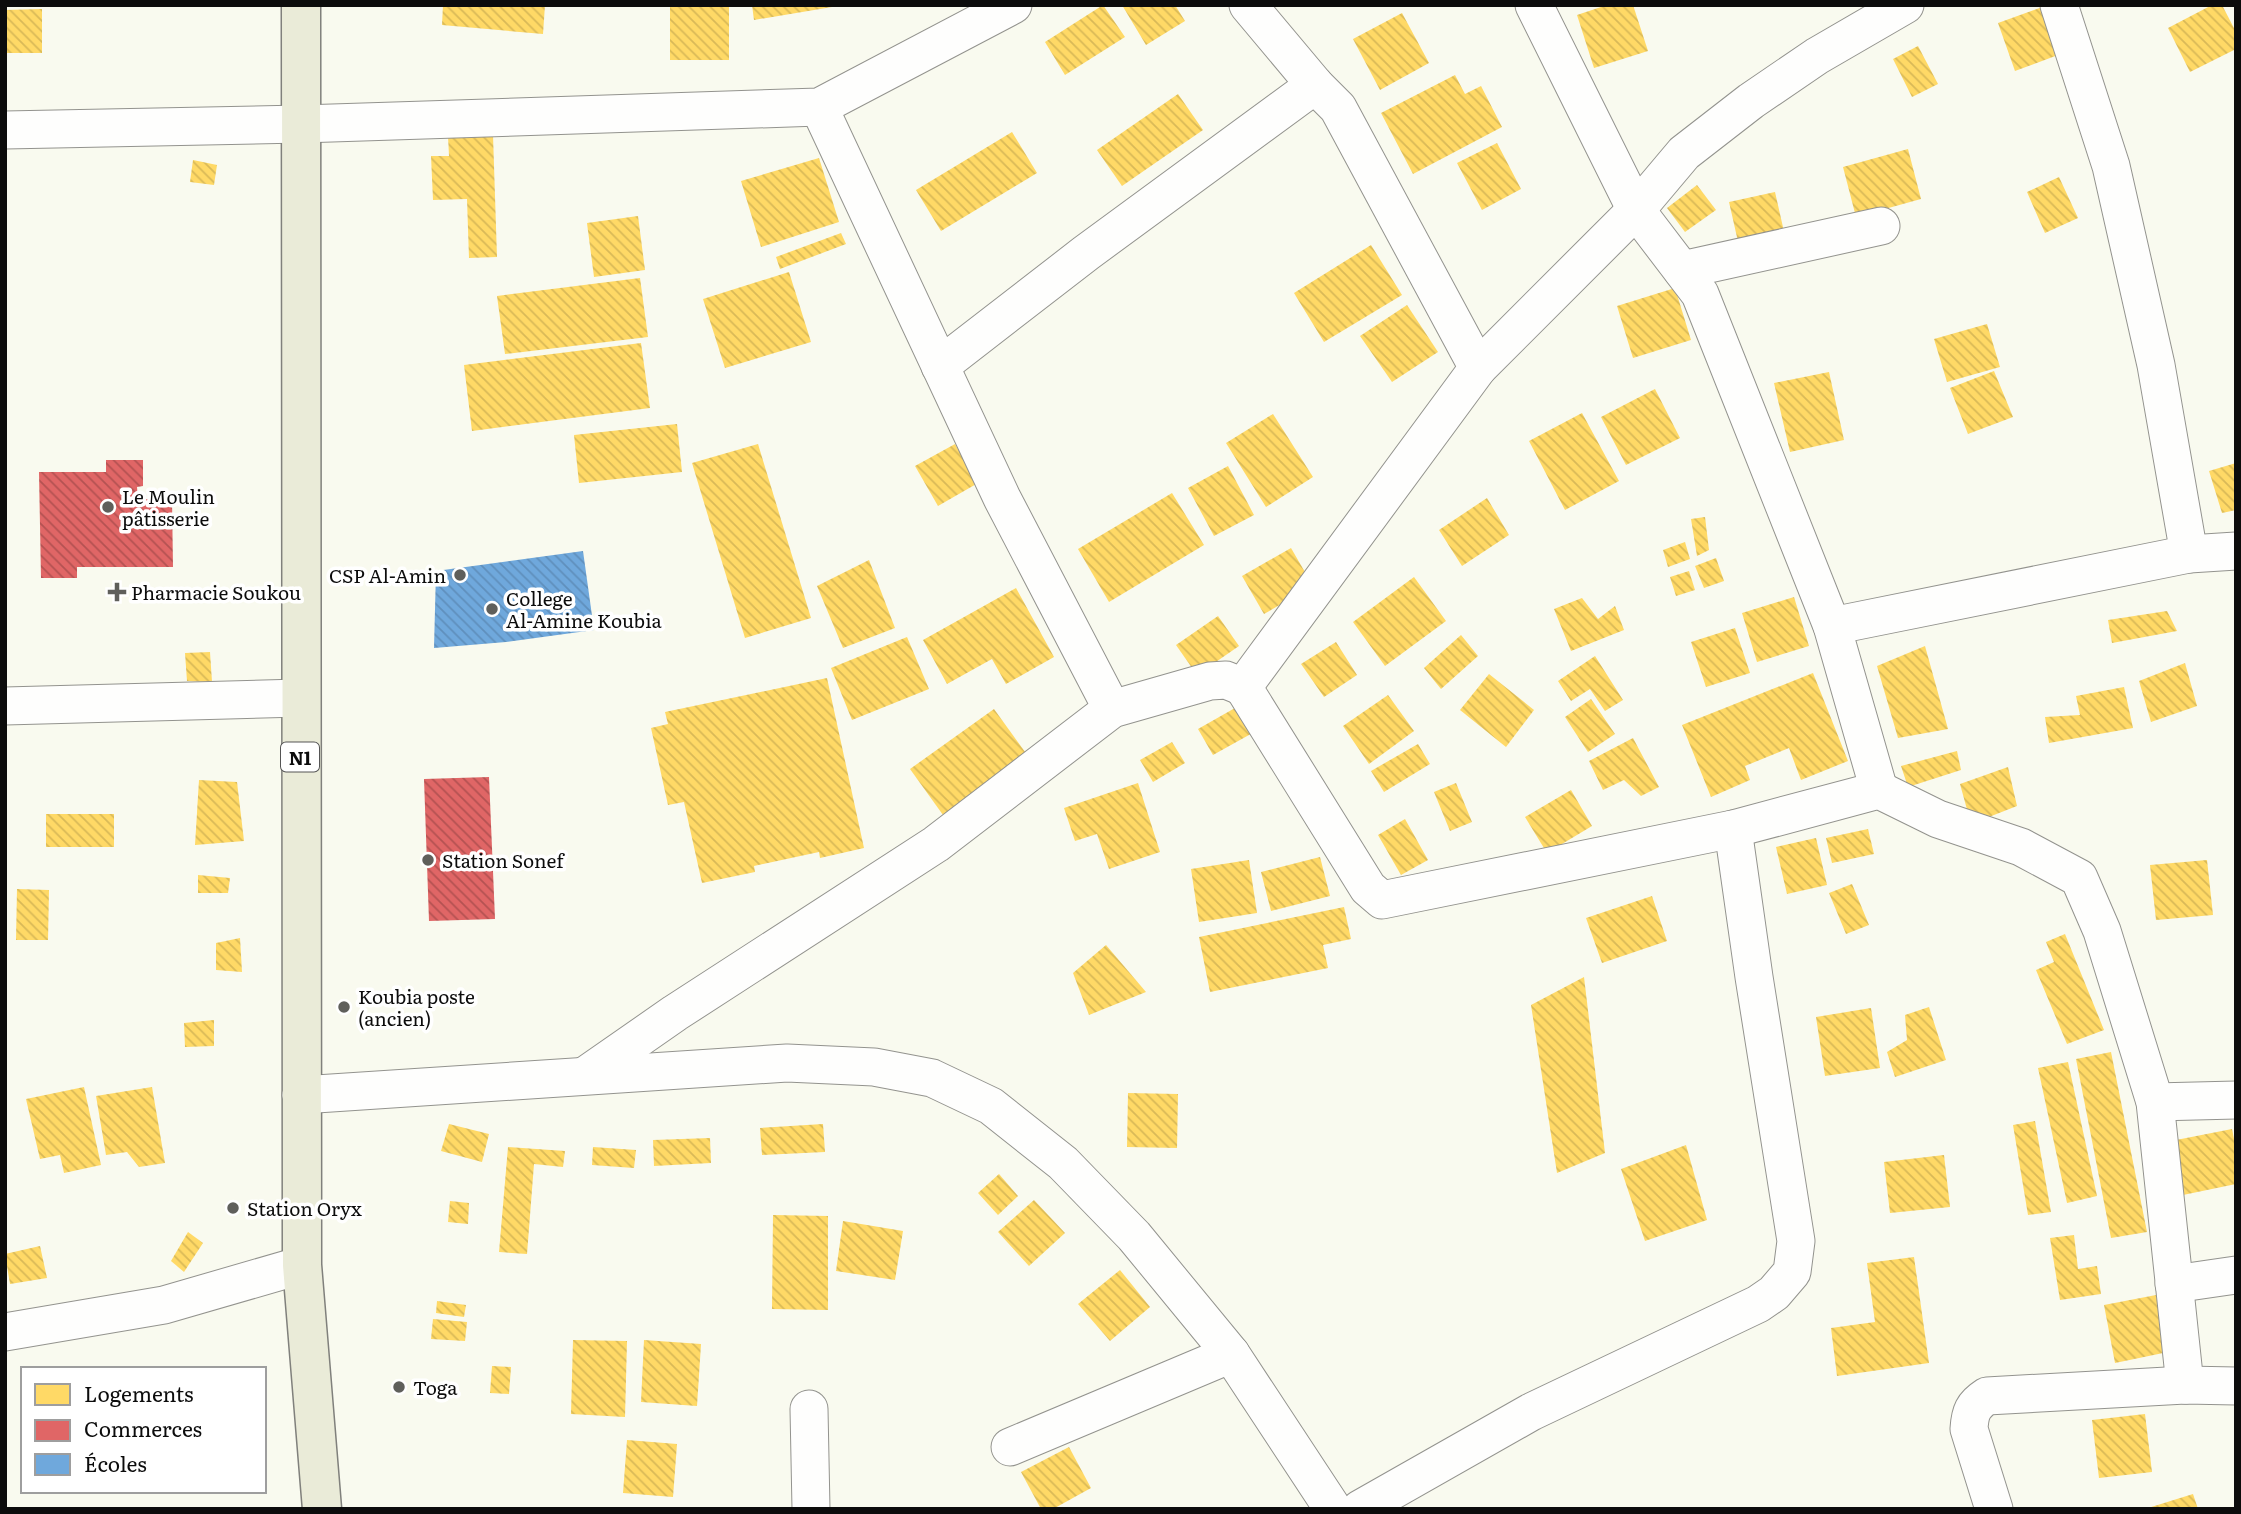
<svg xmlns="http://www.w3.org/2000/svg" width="2241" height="1514" font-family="Literata,serif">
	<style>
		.homes { fill: url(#homes-back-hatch) }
		.shops { fill: url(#shops-back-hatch) }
		.schools { fill: url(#schools-back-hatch) }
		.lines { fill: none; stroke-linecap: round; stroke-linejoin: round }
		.minor-casing { stroke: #93938e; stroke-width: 39 }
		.primary-casing { stroke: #80807c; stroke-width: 41 }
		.minor { stroke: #fefefd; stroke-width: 37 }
		.primary { stroke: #eaebd8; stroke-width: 38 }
		.poi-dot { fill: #5f5f5b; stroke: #fff; stroke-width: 2.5 }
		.labels { text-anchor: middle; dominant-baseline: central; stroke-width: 7; stroke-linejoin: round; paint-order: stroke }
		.shield { fill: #fff; stroke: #555; stroke-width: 2 }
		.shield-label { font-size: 18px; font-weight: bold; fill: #0c0c0c }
		.poi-label { font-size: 19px; fill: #0c0c0c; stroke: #fff; text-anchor: start }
	</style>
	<defs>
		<pattern id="homes-back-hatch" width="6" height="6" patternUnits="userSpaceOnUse" patternTransform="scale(1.75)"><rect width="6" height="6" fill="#ffd966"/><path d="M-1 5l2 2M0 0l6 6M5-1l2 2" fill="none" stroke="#d9b957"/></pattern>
		<pattern id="shops-back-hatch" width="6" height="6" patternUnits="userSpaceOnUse" patternTransform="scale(1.75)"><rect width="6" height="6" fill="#e06666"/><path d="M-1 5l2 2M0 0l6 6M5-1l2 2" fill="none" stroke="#b45252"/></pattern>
		<pattern id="schools-back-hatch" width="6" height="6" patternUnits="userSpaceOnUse" patternTransform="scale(1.75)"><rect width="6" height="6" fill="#6fa8dc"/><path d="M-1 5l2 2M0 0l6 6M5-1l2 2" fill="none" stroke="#5f8fbc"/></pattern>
	</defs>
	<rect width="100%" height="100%" fill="#f9faef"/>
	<!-- homes -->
	<g class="homes">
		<path d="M443 5H545L543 34 442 25Z"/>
		<rect x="670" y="5" width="59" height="55"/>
		<path d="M752 5H832V7L754 20Z"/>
		<path d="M1103 5 1125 37 1065 75 1045 42Z"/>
		<path d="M1122 5H1175L1185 21 1146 45Z"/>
		<path d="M1607 5H1633L1648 51 1594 68 1577 15Z"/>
		<path d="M2048 5 2066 52 2015 71 1998 23Z"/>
		<path d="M2212 5H2222L2236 32V49L2190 72 2168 28Z"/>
		<path d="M42 9V53H5V10Z"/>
		<path d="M1402 13 1429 63 1380 90 1353 39Z"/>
		<path d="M1918 46 1938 84 1912 97 1893 59Z"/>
		<path d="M1455 75 1465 94 1481 86 1502 127 1413 174 1381 113Z"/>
		<path d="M1178 94 1203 130 1122 186 1097 150Z"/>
		<path d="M1012 132 1037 173 941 231 916 190Z"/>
		<path d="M493 135 497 257 469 258 467 199 433 200 431 156H449L448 136Z"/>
		<path d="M1497 143 1521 189 1482 210 1457 163Z"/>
		<path d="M1908 149 1921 199 1856 217 1843 167Z"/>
		<path d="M819 158 839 222 761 247 741 181Z"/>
		<path d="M193 160 217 165 214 185 190 182Z"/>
		<path d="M2059 177 2078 218 2045 233 2027 192Z"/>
		<path d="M1697 185 1716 210 1685 232 1667 208Z"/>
		<path d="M1775 192 1785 236 1739 246 1729 202Z"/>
		<path d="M638 216 645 270 594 277 587 223Z"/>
		<path d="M841 233 846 244 780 269 776 257Z"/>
		<path d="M1371 245 1402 295 1324 342 1294 293Z"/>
		<path d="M789 272 811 342 725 368 703 299Z"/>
		<path d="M640 278 648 337 505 354 497 296Z"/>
		<path d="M1675 288 1691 340 1633 358 1617 306Z"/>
		<path d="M1407 305 1438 352 1392 382 1360 336Z"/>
		<path d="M1987 324 2000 367 1947 382 1934 339Z"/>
		<path d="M641 343 650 408 472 431 464 365Z"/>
		<path d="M1994 371 2013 417 1968 434 1950 388Z"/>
		<path d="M1829 372 1844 440 1790 452 1774 383Z"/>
		<path d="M1655 389 1680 438 1626 465 1601 417Z"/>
		<path d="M1582 413 1619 481 1565 510 1529 441Z"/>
		<path d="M1273 414 1313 477 1266 507 1226 443Z"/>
		<path d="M677 424 682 472 579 483 574 435Z"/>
		<path d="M758 444 811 618 745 638 692 463Z"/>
		<path d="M955 444 978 483 938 506 915 466Z"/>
		<path d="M2236 463V510L2222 513 2209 471Z"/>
		<path d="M1228 466 1254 515 1214 536 1188 488Z"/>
		<path d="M1172 493 1204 545 1109 602 1078 549Z"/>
		<path d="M1487 498 1509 535 1462 566 1439 530Z"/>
		<path d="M1705 517 1709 550 1697 556 1691 519Z"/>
		<path d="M1685 542 1690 559 1668 567 1663 550Z"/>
		<path d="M1291 548 1313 586 1264 614 1242 576Z"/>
		<path d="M1716 558 1724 581 1704 588 1695 566Z"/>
		<path d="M869 560 895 628 843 648 817 586Z"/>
		<path d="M1689 571 1695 590 1676 596 1670 577Z"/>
		<path d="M1414 577 1446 621 1385 666 1353 622Z"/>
		<path d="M1016 588 1054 657 1006 684 992 659 947 684 923 640Z"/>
		<path d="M1794 597 1809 646 1757 662 1742 613Z"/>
		<path d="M1582 598 1598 619 1615 606 1624 630 1571 651 1554 609Z"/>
		<path d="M2167 611 2177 631 2112 643 2108 620Z"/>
		<path d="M1218 616 1239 646 1197 675 1176 645Z"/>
		<path d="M1735 628 1750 673 1706 687 1691 642Z"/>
		<path d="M1461 635 1478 656 1441 689 1424 668Z"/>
		<path d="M907 637 929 689 852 720 831 668Z"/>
		<path d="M1336 642 1357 675 1324 697 1301 664Z"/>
		<path d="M1925 646 1948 729 1898 738 1877 666Z"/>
		<path d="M210 652 212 682 187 681 185 653Z"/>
		<path d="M1595 656 1623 700 1605 711 1590 689 1571 701 1558 681Z"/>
		<path d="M2185 663 2197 706 2151 722 2139 681Z"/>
		<path d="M1813 673 1848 761 1801 780 1789 748 1745 766 1750 780 1711 797 1682 725Z"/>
		<path d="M1489 674 1534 710 1506 747 1460 710Z"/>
		<path d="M827 678 864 848 820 858 819 852 754 866 755 872 702 883 684 802 668 805 651 728 668 724 665 712Z"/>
		<path d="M2124 687 2133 728 2049 743 2045 717 2080 715 2076 696Z"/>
		<path d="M1388 695 1414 731 1369 764 1343 726Z"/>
		<path d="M1591 699 1615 734 1588 752 1565 717Z"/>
		<path d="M1242 704 1258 730 1213 755 1198 729Z"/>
		<path d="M994 709 1028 756 943 815 910 769Z"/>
		<path d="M1633 738 1659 787 1641 796 1624 780 1603 790 1589 761Z"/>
		<path d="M1172 742 1185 763 1153 782 1140 760Z"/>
		<path d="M1418 744 1430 764 1384 792 1371 771Z"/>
		<path d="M1957 751 1961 770 1908 787 1901 766Z"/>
		<path d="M2008 767 2017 806 1971 824 1960 784Z"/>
		<path d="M199 780 237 782 244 841 195 845Z"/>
		<path d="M1138 783 1160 852 1109 869 1097 834 1075 841 1064 808Z"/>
		<path d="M1456 783 1472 822 1450 831 1434 792Z"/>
		<path d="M1571 790 1592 826 1547 853 1525 817Z"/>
		<rect x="46" y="814" width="68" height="33"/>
		<path d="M1405 819 1428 860 1401 875 1378 835Z"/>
		<path d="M1868 829 1874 854 1832 863 1826 838Z"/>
		<path d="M1816 838 1827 885 1787 894 1776 847Z"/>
		<path d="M1320 857 1330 896 1271 911 1261 872Z"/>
		<path d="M1249 860 1257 913 1199 922 1191 869Z"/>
		<path d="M2207 860 2213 915 2156 920 2150 865Z"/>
		<path d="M198 875 230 878 228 893H198Z"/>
		<path d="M1852 884 1869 925 1846 934 1829 893Z"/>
		<path d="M17 889 49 890 48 940H16Z"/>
		<path d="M1652 896 1667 941 1602 963 1586 918Z"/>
		<path d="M1344 907 1351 939 1323 945 1328 968 1210 992 1199 937Z"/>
		<path d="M2065 934 2104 1030 2067 1044 2036 970 2054 962 2046 942Z"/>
		<path d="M240 938 242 972 216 970V943Z"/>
		<path d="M1106 945 1146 992 1089 1015 1073 973Z"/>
		<path d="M1584 977 1605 1153 1557 1173 1531 1005Z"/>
		<path d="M1929 1007 1946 1060 1895 1077 1887 1052 1907 1040 1905 1015Z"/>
		<path d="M1871 1008 1880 1068 1825 1076 1816 1017Z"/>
		<path d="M214 1020V1046L185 1047 184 1023Z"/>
		<path d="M2111 1052 2147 1232 2111 1238 2076 1059Z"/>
		<path d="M2068 1062 2097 1196 2067 1203 2038 1068Z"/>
		<path d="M84 1087 101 1165 64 1173 60 1155 40 1159 26 1099Z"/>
		<path d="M152 1087 165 1163 139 1167 127 1152 106 1155 96 1096Z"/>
		<path d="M1128 1093 1178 1094 1177 1148 1127 1147Z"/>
		<path d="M2035 1121 2051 1212 2028 1215 2013 1125Z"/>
		<path d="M449 1124 489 1134 482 1162 441 1151Z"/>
		<path d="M823 1124 825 1152 762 1155 760 1128Z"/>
		<path d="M2232 1129 2236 1149V1184L2183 1195 2171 1141Z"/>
		<path d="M710 1138 711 1163 654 1166 653 1140Z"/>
		<path d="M1686 1145 1707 1220 1645 1241 1621 1169Z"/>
		<path d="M508 1147 565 1151 563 1167 534 1164 527 1254 499 1252Z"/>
		<path d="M593 1147 636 1150 634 1168 592 1165Z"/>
		<path d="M1944 1155 1950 1207 1890 1213 1884 1162Z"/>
		<path d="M999 1174 1018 1196 998 1215 978 1193Z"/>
		<path d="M1034 1200 1065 1233 1029 1266 998 1232Z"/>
		<path d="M450 1201 469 1203 468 1224 448 1222Z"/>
		<path d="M773 1215 828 1216V1310L772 1309Z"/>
		<path d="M843 1221 903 1231 895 1280 836 1271Z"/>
		<path d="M188 1232 203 1243 184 1272 171 1261Z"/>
		<path d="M2074 1235 2078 1269 2097 1266 2101 1294 2060 1300 2050 1238Z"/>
		<path d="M40 1246 47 1278 10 1284 5 1254Z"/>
		<path d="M1914 1257 1929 1363 1837 1376 1831 1328 1875 1322 1867 1263Z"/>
		<path d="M1120 1270 1150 1307 1110 1341 1078 1304Z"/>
		<path d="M2156 1295 2168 1352 2115 1363 2104 1305Z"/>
		<path d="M437 1301 466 1305 464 1317 436 1313Z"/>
		<path d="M433 1319 467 1322 465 1341 431 1339Z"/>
		<path d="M573 1340 627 1341 625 1417 571 1414Z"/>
		<path d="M644 1340 701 1344 697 1406 641 1402Z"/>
		<path d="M492 1366 511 1367 509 1394 490 1393Z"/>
		<path d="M2145 1414 2152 1472 2099 1478 2092 1420Z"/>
		<path d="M627 1440 677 1444 673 1497 623 1493Z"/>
		<path d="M1069 1447 1091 1488 1053 1509H1041L1021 1472Z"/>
		<path d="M2193 1494 2198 1509H2148V1508Z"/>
	</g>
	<!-- shops -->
	<g class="shops">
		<path d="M106 460H143V486L137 487 138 499H172L173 567H77V578H41L39 472H106Z"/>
		<path d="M489 777 495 919 429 921 424 779Z"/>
	</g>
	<!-- schools -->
	<path class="schools" d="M583 551 594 630 506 642 434 648 436 571Z"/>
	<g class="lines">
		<!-- minor casing -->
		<g class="minor-casing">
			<g id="minor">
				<path d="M1248 5 1315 85 1338 108 1478 368"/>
				<path d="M1534 5 1636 210 1700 294 1832 626 1879 790"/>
				<path d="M2059 5 2111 166 2156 365 2189 554"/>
				<path d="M819 107 1002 498 1112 709"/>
				<path d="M5 130 301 124 819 107 1013 5"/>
				<path d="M1682 270 1881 226"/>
				<path d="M940 366 1086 253 1315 85"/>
				<path d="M1832 626 2189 554 2236 551"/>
				<path d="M1243 687 1368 888 1382 900 1733 829 1879 790 1938 819 2021 847 2079 878 2102 931 2155 1102 2185 1385"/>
				<path d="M5 706 300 698"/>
				<path d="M586 1075 675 1013 936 844 1112 709 1210 681 1226 680 1243 687 1478 368 1636 210 1684 153 1751 101 1817 56 1905 5"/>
				<path d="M301 1095 787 1063 874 1067 932 1078 991 1106 1063 1163 1134 1236 1231 1354 1333 1509"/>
				<path d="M2155 1102 2236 1100"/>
				<path d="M2174 1284 2236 1275"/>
				<path d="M5 1332 164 1305 302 1265"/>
				<path d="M809 1409 811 1509"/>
				<path d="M1010 1447 1231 1354"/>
				<path d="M1360 1509 1531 1412 1758 1304 1774 1293 1792 1272 1796 1241 1754 977 1733 829"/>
				<path d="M1994 1509 1969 1429C1970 1412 1973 1405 1987 1396L2185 1385 2236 1386"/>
			</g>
		</g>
		<!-- primary casing -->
		<g class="primary-casing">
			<path id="primary" d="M301 5 302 1265 322 1509"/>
		</g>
		<!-- minor -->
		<use href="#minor" class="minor"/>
		<!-- primary -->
		<use href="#primary" class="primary"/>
	</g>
	<!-- markers -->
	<g class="poi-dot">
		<circle cx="108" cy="507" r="7"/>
		<circle cx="460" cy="575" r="7"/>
		<path d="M113.5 581.5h7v7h7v7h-7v7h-7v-7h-7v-7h7z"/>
		<circle cx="492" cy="609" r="7"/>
		<circle cx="428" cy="860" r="7"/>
		<circle cx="344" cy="1007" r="7"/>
		<circle cx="233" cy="1208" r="7"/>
		<circle cx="399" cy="1387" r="7"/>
	</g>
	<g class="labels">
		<!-- shield labels -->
		<rect class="shield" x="281" y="742.5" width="38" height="29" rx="5"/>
		<g class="shield-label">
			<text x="300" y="757">N1</text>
		</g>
		<!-- poi labels -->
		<g class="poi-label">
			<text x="122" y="496">Le Moulin<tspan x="122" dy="22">pâtisserie</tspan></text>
			<text x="446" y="575" text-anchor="end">CSP Al-Amin</text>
			<text x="131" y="592">Pharmacie Soukou</text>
			<text x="506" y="598">College<tspan x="506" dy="22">Al-Amine Koubia</tspan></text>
			<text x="442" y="860">Station Sonef</text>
			<text x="358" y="996">Koubia poste<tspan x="358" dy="22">(ancien)</tspan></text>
			<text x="247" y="1208">Station Oryx</text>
			<text x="413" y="1387">Toga</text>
		</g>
	</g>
	<!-- border -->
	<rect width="2241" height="1514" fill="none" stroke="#0c0c0c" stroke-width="14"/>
	<!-- legend -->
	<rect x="21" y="1367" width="245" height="126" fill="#ffffff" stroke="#9e9e9e" stroke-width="2"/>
	<rect x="35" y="1384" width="35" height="21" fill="#ffd966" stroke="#9e9e9e" stroke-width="2"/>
	<text x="84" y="1402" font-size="21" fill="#0c0c0c">Logements</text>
	<rect x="35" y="1420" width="35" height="21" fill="#e06666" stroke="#9e9e9e" stroke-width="2"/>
	<text x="84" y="1437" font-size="21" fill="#0c0c0c">Commerces</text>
	<rect x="35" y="1454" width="35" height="21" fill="#6fa8dc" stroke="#9e9e9e" stroke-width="2"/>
	<text x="84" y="1472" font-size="21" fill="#0c0c0c">Écoles</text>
</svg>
